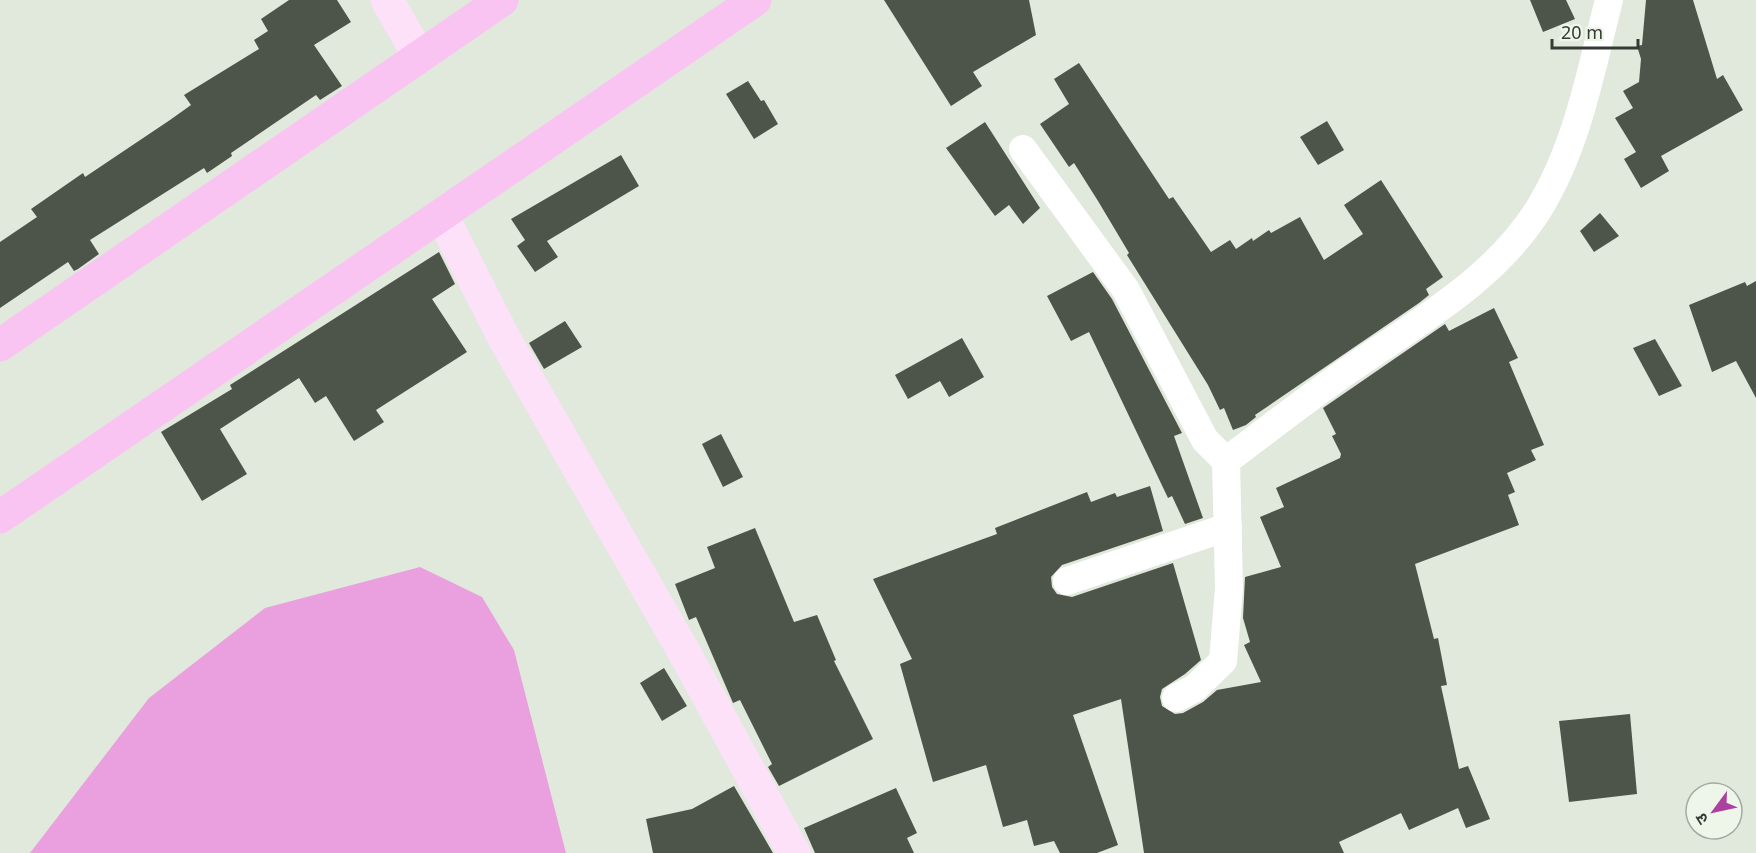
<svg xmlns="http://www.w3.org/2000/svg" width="1756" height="853" font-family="'Noto Sans','Noto Sans Devanagari',sans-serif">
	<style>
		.water { fill: #eaa0de }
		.building { fill: #4d544a }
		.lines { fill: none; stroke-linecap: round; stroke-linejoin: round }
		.street { stroke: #fff; stroke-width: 28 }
		.secondary { stroke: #fce1f8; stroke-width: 33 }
		.primary { stroke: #fac4f2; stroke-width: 33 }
	</style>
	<rect width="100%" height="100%" fill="#e1e9dd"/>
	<!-- water -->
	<path class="water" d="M420 567 482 597 514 650 566 853H30L149 698 265 608Z"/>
	<!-- building -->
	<g class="building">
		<path d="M289 0H337L351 22 314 45 342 86 320 100 316 95 231 153 232 156 207 173 204 168 90 240 99 254 78 269 74 271 68 262 0 308V242L37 217 31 209 83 173 85 177 170 120 191 105 184 95 259 49 254 40 268 31 261 19Z"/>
		<path d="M884 0H1029L1036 35 973 72 982 86 951 106Z"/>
		<path d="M1530 0H1566L1575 19 1543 32Z"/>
		<path d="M1646 0H1693L1717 79 1723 75 1743 110 1661 156 1669 171 1641 188 1624 159 1636 152 1615 118 1633 108 1623 91 1639 82 1641 59 1637 46 1642 45Z"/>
		<path d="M1079 63 1169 199 1173 197 1211 252 1230 240 1236 249 1252 238 1253 241 1269 230 1271 233 1300 217 1324 260 1363 234 1344 205 1381 180 1443 277 1426 289 1429 295 1419 303 1255 415 1256 417 1246 425 1233 430 1224 408 1220 410 1208 385 1127 255 1129 253 1098 201 1074 163 1069 167 1040 124 1069 104 1054 79Z"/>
		<path d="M748 81 761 101 764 100 778 124 754 139 726 94Z"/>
		<path d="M1327 121 1344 150 1318 165 1300 137Z"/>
		<path d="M985 122 1040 208 1023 224 1009 205 995 216 946 148Z"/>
		<path d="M621 155 639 186 547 241 558 257 535 272 517 246 525 240 511 219Z"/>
		<path d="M1600 213 1619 236 1594 252 1580 231Z"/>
		<path d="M439 252 455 284 432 299 467 352 376 410 384 422 354 441 326 396 315 403 299 378 220 429 247 474 202 501 161 432 232 389 230 385Z"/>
		<path d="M1093 272 1112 299 1182 433 1174 436 1203 518 1185 524 1172 496 1168 498 1089 332 1071 341 1047 296Z"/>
		<path d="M1756 281V398L1736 361 1712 372 1689 305 1745 282 1747 286Z"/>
		<path d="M1494 308 1518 358 1509 362 1544 445 1531 450 1536 460 1507 473 1515 492 1508 495 1519 525 1415 564 1434 639 1438 638 1447 685 1441 686 1459 769 1468 766 1490 819 1466 828 1458 808 1409 830 1401 813 1339 842 1344 853H1144L1121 699 1073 715 1118 845 1097 853H1060L1054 841 1034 846 1027 820 1003 827 986 765 933 782 900 664 912 659 873 579 997 534 995 528 1087 492 1091 502 1115 493 1117 497 1150 486 1163 531 1062 565 1051 577 1052 587 1057 594 1072 597 1173 563 1201 660 1185 674 1162 689 1160 697 1162 706 1175 714 1183 713 1203 702 1217 690 1261 682 1244 645 1250 642 1243 618 1245 577 1281 567 1260 517 1284 507 1276 488 1340 458 1341 454 1332 436 1336 434 1323 408 1445 324 1449 331Z"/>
		<path d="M565 321 582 347 544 369 529 343Z"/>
		<path d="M962 338 984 377 949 397 940 381 908 399 895 375Z"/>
		<path d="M1655 339 1682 386 1659 396 1633 348Z"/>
		<path d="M721 434 743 477 723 487 702 444Z"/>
		<path d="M755 528 794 622 817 615 836 660 834 661 873 739 779 786 768 767 772 764 740 700 733 703 696 617 689 620 675 584 715 568 707 547Z"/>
		<path d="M664 668 687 706 662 721 640 683Z"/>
		<path d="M1630 714 1637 794 1569 802 1559 721Z"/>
		<path d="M734 786 773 853H653L646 819 692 809Z"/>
		<path d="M896 788 917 833 907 838 914 853H815L804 828Z"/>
	</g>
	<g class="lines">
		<!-- street -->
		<g class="street">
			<path d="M1023 149 1126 290 1205 440 1226 461"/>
			<path d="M1067 581 1228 527"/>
			<path d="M1176 698 1195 688 1223 661 1229 588 1226 461C1267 430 1308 398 1350 369 1418 322 1496 279 1540 207 1578 144 1591 70 1609 0"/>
		</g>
		<!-- secondary -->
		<g class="secondary">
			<path d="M387 0 419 56"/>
			<path d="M442 216 504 338 684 652 794 853"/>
		</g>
		<!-- primary -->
		<g class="primary">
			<path d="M0 345 502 0"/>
			<path d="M0 517 755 0"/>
		</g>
	</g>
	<!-- north arrow -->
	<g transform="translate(1714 811) rotate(237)"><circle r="28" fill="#eef6ea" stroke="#a4aaa1" stroke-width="1.5"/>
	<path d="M0-4.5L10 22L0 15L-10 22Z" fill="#ad41a0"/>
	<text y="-9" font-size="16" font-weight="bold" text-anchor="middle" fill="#363934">उ</text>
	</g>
	<!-- scale -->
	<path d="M1552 39v9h86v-9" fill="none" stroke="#363934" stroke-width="3"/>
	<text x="1561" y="39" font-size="18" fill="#363934" stroke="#eef6ea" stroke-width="4.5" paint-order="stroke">20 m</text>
</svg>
